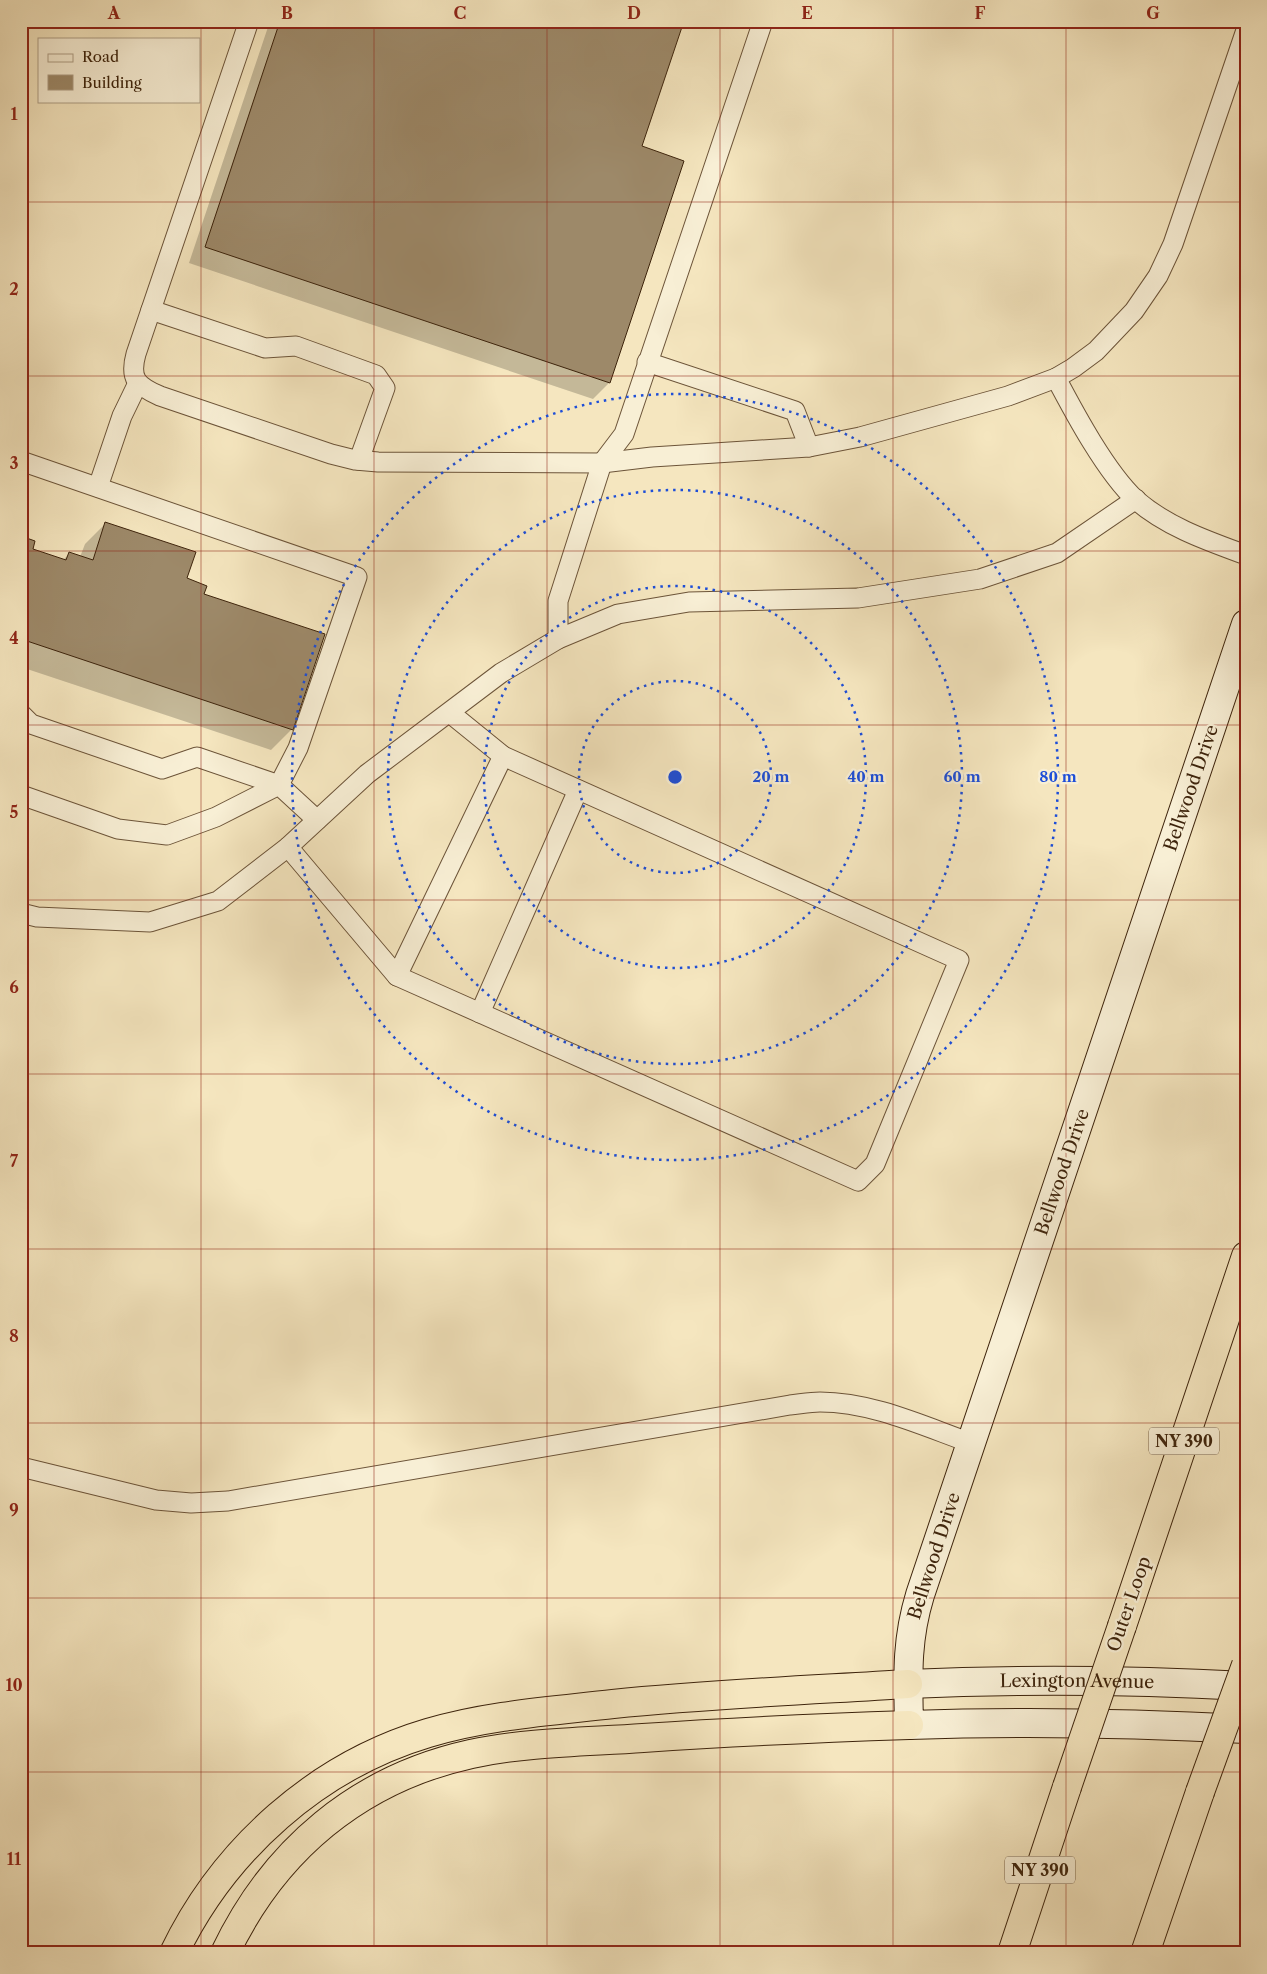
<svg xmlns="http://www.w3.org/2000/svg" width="1267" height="1974" font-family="'Libre Caslon Text',serif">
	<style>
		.shadow { fill: #0003 }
		.building { fill: #9d8969; stroke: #3e240c }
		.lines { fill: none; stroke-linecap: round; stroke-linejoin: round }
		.lane-casing { stroke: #6c5439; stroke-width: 21 }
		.secondary-casing { stroke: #3e240c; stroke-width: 30 }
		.highway-casing { stroke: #3e240c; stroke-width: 30 }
		.lane { stroke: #f8efd5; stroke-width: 19 }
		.secondary { stroke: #f8efd5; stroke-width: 28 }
		.highway { stroke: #f5e6bf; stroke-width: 28 }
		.highway-bridge-casing { stroke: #3e240c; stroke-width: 30; stroke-linecap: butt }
		.highway-bridge { stroke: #f5e6bf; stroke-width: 28 }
		.grid { fill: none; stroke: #8f2418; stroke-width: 1; stroke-opacity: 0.55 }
		.ring { fill: none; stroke: #1d4ed8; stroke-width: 2.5; stroke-dasharray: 2.5 5 }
		.labels { text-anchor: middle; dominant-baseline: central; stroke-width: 4.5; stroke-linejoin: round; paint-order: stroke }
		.shield { fill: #f8efd5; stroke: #766148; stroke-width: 1 }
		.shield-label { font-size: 16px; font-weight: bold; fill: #3e240c }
		.street-label { font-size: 18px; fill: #3e240c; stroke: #f8efd5 }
		.centre { fill: #1d4ed8; stroke: #f8efd5; stroke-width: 2.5 }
		.ring-label { font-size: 15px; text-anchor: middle; font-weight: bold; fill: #1d4ed8; stroke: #f8efd5; stroke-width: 4.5; stroke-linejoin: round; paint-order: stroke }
		.neatline { fill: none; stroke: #8f2418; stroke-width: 2 }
		.grid-label { font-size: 16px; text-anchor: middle; font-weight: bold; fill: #8f2418 }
	</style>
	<rect width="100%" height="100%" fill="#f5e6bf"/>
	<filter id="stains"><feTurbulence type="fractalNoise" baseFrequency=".004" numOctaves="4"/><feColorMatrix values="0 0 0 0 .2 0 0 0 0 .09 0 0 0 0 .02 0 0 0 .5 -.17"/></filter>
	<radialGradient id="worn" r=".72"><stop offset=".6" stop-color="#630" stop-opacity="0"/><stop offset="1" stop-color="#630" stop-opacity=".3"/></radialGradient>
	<!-- shadow -->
	<g class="shadow">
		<path d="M270 21H683L641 147 609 383 593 399 189 263Z"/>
		<path d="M106 523 186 579 203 594 292 729 271 750 21 667V538L31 549 63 560 69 554 80 557 85 544Z"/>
	</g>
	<!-- building -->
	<g class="building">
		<path d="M280 21H684L642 146 684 161 610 383 205 247Z"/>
		<path d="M105 522 196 552 187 578 207 586 204 594 325 634 293 730 21 639V536L35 541 33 549 66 560 69 552 93 560Z"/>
	</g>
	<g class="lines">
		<!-- lane casing -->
		<g class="lane-casing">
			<g id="lane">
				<path d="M249 21 136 354C129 379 137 386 160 396L331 454 355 460 378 462 602 463 652 457 809 447 860 437 1008 396 1056 378 1073 368 1096 351 1134 311 1158 276 1173 244 1246 30"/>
				<path d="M151 310 265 348 296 346 376 375 385 388 359 460"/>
				<path d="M647 362 795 411 809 447"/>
				<path d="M1056 378C1075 414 1106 472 1136 500 1167 527 1208 541 1246 555"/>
				<path d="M21 461 357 577 298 748 279 785 197 757 162 769 31 724 21 714"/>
				<path d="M98 487 122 416 138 383"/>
				<path d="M558 639V601L602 463 624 434 763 21"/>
				<path d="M21 795 118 829 167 835 216 817 279 785 317 820"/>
				<path d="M288 847 397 976 858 1181 875 1164 959 960 503 756 450 713"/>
				<path d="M21 913 37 917 150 922 218 901 288 847 367 774 501 673 558 639 618 614 689 602 858 598 980 579 1057 553 1136 499"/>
				<path d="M397 976 503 756"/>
				<path d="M480 1013 578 790"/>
				<path d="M21 1467 156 1500 191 1503 228 1501 790 1405C800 1404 810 1402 820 1402 872 1402 923 1426 971 1443"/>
			</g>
		</g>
		<!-- secondary casing -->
		<g class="secondary-casing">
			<g id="secondary">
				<path d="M1246 624 920 1595C906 1641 908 1677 909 1725 1021 1721 1134 1723 1246 1729"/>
				<path id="s1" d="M908 1684C1021 1679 1133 1680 1246 1686"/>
			</g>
		</g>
		<!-- highway casing -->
		<g class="highway-casing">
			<g id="highway">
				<path d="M1122 1626 1246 1256"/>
				<path d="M174 1953C224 1849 317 1766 428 1733 488 1715 552 1711 613 1704 711 1694 810 1690 908 1684"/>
				<path d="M225 1953C274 1850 358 1779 471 1754 527 1742 586 1742 643 1738 732 1732 820 1728 909 1725"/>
				<path d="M1012 1953 1067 1787"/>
				<path d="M1145 1953 1200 1792"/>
			</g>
		</g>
		<!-- lane -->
		<use href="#lane" class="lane"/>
		<!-- secondary -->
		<use href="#secondary" class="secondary"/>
		<!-- highway -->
		<use href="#highway" class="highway"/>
		<!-- highway-bridge casing -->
		<g class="highway-bridge-casing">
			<g id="highway-bridge">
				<path d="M1067 1787 1122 1626"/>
				<path d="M1200 1792 1246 1665"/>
			</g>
		</g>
		<!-- highway-bridge -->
		<use href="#highway-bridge" class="highway-bridge"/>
	</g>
	<!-- grid -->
	<path class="grid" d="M201 21V1953M374 21V1953M547 21V1953M720 21V1953M893 21V1953M1066 21V1953M21 202H1246M21 376H1246M21 551H1246M21 725H1246M21 900H1246M21 1074H1246M21 1249H1246M21 1423H1246M21 1598H1246M21 1772H1246"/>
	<!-- distance rings -->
	<g class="ring">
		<circle cx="675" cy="777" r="96"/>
		<circle cx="675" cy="777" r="191"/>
		<circle cx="675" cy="777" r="287"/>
		<circle cx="675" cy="777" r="383"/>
	</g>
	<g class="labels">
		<!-- shield labels -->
		<g class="shield">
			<rect x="1149" y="1427.5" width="70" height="27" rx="4"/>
			<rect x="1005" y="1856.5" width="70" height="27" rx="4"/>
		</g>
		<g class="shield-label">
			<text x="1184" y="1441">NY 390</text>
			<text x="1040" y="1870">NY 390</text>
		</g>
		<!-- street labels -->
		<g class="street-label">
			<text transform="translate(1191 788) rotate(-71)">Bellwood Drive</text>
			<text transform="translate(1062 1172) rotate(-71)">Bellwood Drive</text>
			<text transform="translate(934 1556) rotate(-72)">Bellwood Drive</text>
			<text transform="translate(1129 1604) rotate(-71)">Outer Loop</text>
			<text stroke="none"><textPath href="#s1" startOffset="169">Lexington Avenue</textPath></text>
		</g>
	</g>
	<circle cx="675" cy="777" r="8" class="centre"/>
	<g class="ring-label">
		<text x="771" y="782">20 m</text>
		<text x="866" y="782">40 m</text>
		<text x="962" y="782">60 m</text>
		<text x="1058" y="782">80 m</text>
	</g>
	<!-- margin -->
	<rect width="1267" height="1974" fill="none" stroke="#f5e6bf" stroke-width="55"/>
	<!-- legend -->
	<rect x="38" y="38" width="162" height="65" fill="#f8efd5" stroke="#ae9e85"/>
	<rect x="48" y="54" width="25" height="8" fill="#f8efd5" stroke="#ae9e85"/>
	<text x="82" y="62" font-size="15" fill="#3e240c">Road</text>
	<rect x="48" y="75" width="25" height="15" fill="#9d8969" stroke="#ae9e85"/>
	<text x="82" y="88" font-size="15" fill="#3e240c">Building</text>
	<rect x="28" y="28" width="1212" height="1918" class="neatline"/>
	<g class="grid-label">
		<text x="114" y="19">A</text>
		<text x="287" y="19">B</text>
		<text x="460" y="19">C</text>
		<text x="634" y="19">D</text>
		<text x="807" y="19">E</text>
		<text x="980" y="19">F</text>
		<text x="1153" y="19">G</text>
		<text x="14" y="120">1</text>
		<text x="14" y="295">2</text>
		<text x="14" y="469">3</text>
		<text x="14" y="644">4</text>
		<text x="14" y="818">5</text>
		<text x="14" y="993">6</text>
		<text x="14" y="1167">7</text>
		<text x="14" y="1342">8</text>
		<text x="14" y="1516">9</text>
		<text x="14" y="1691">10</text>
		<text x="14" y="1865">11</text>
	</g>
	<rect width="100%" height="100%" filter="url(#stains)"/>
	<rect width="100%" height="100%" fill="url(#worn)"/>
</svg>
